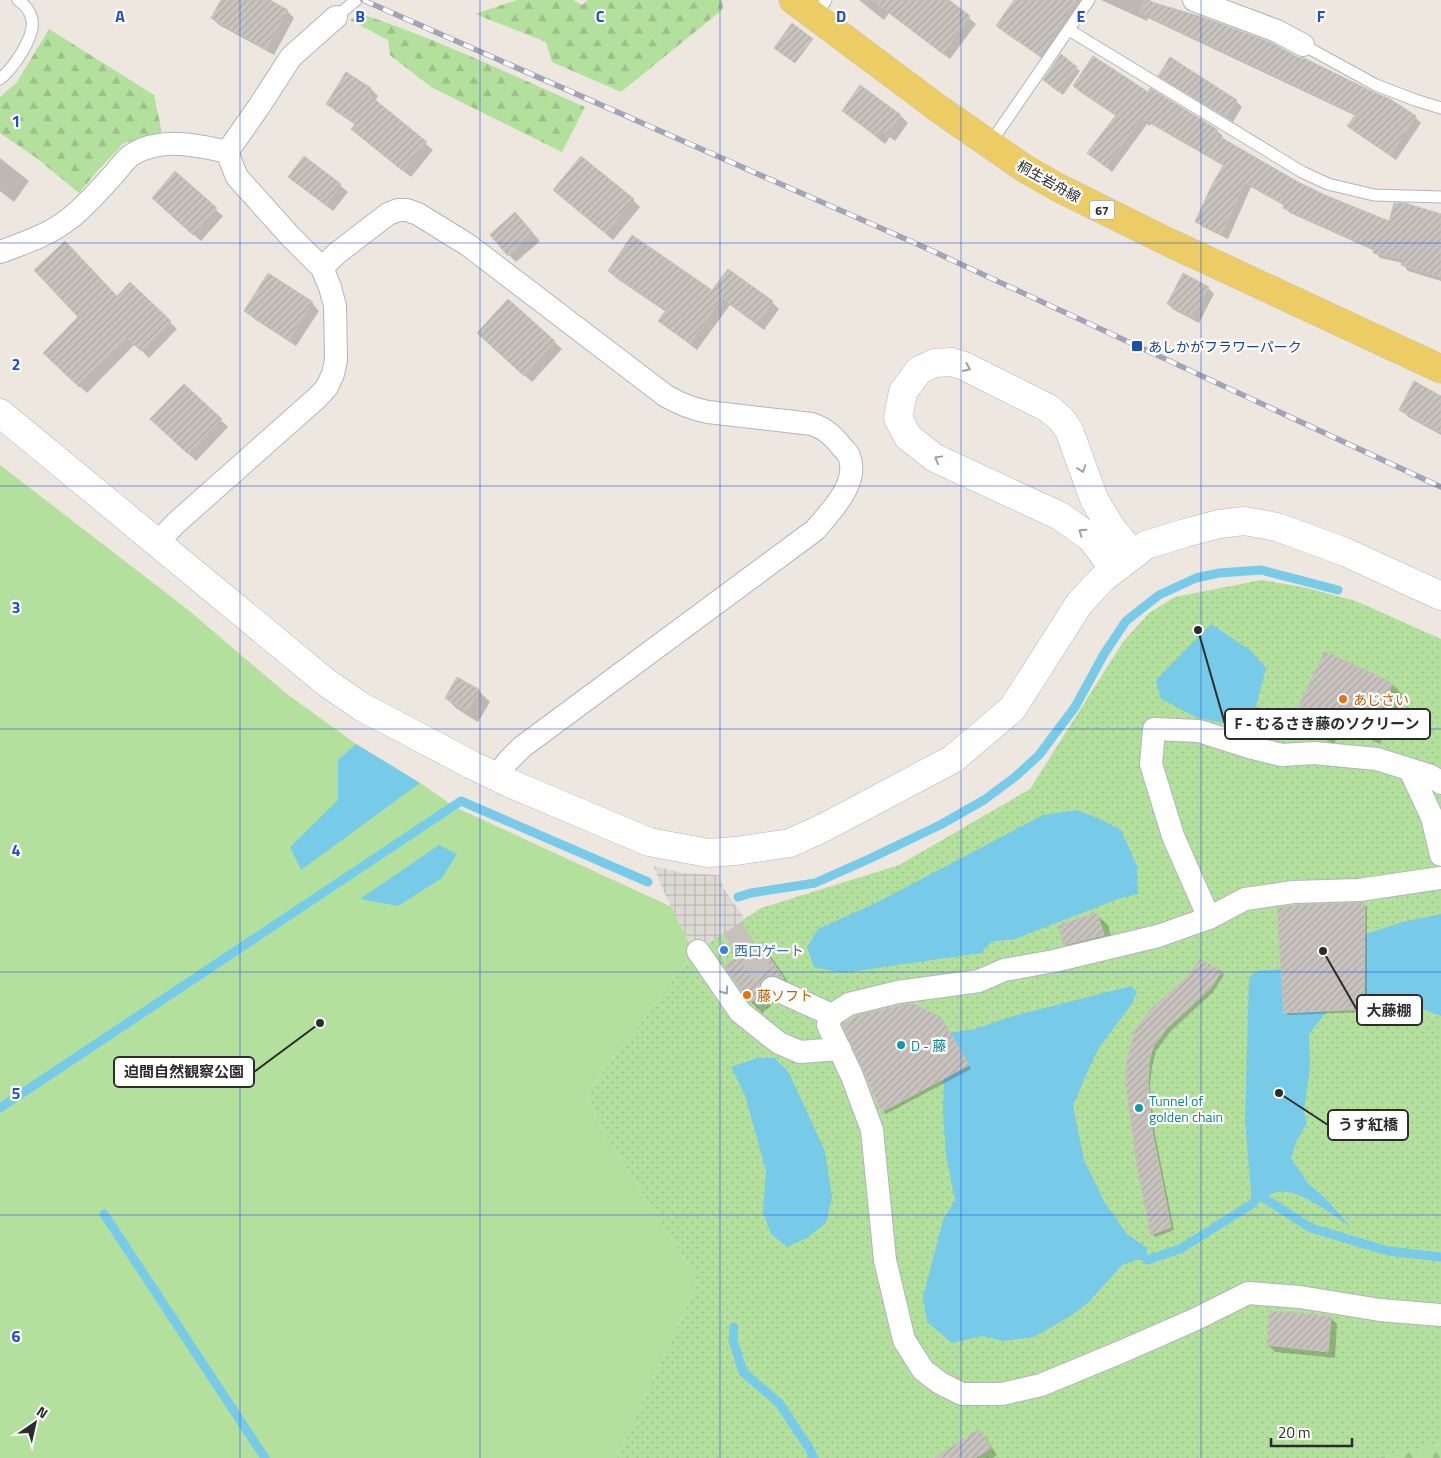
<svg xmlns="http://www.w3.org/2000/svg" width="1441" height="1458" font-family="'Titillium Web','Noto Sans JP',sans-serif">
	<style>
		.grass { fill: url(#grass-dots) }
		.forest { fill: url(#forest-firs) }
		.park { fill: #b4e09e }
		.plaza { fill: url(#plaza-grid) }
		.water { fill: #77cbe9 }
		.shadow { fill: #0003 }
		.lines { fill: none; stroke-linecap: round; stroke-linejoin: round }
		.stream { stroke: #77cbe9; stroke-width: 9 }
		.building { fill: url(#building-hatch); stroke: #c8c2b8 }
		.street-tunnel { stroke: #c6c2bb; stroke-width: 22; stroke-dasharray: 22 11; stroke-linecap: butt }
		.lane-casing { stroke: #b2b5be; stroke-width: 13 }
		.street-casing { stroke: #b2b5be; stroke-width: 24 }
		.secondary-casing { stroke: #b2b5be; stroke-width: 29 }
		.primary-casing { stroke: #c8c8c8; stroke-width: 29 }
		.lane { stroke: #fff; stroke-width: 11 }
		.street { stroke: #fff; stroke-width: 22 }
		.secondary { stroke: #fff; stroke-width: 28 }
		.primary { stroke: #ebcc65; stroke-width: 28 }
		.rail-casing { stroke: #a1a4b5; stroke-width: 5.5 }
		.rail { stroke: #fff; stroke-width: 4; stroke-dasharray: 11; stroke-linecap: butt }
		.oneway { stroke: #a0a0a0 }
		.grid { fill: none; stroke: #1d4ed8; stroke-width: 1; stroke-opacity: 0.55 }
		.transit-dot { fill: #1a4fb4; stroke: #fff; stroke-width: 2 }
		.food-dot { fill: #e8710a; stroke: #fff; stroke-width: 2 }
		.shop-dot { fill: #3f7fe0; stroke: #fff; stroke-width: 2 }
		.culture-dot { fill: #0f9aa8; stroke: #fff; stroke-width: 2 }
		.labels { text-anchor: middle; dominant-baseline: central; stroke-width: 4.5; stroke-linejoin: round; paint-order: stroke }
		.shield { fill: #fff; stroke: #6b6b6b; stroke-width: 1 }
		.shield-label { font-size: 12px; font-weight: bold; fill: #2c2c2c }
		.street-label { font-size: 14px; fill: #2c2c2c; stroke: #fff }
		.transit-label { font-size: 14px; fill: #164399; stroke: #fff; text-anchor: start }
		.food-label { font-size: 14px; fill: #c56008; stroke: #fff; text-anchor: start }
		.shop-label { font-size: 14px; fill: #366cbe; stroke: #fff; text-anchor: start }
		.culture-label { font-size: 14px; fill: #0d838f; stroke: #fff; text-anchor: start }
		.grid-label { font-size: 16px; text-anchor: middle; font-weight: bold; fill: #1d4ed8; stroke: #fff; stroke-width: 4.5; stroke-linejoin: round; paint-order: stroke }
		.leader { fill: none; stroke: #2c2c2c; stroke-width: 2 }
		.callout-dot { fill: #2c2c2c; stroke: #fff; stroke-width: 2 }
		.callout { fill: #fff; stroke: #2c2c2c; stroke-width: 2 }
		.callout-label { font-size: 15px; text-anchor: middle; font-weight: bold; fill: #2c2c2c }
	</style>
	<defs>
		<pattern id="grass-dots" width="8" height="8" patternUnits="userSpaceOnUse" patternTransform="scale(1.25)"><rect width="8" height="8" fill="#b4e09e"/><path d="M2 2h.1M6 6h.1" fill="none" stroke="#9bc088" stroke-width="1.8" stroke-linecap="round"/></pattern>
		<pattern id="forest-firs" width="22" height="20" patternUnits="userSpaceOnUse" patternTransform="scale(1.25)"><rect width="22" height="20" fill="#b4e09e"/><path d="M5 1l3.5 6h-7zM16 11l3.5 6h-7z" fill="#9bc088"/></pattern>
		<pattern id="plaza-grid" width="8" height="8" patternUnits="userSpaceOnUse" patternTransform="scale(1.25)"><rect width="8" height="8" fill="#dddad5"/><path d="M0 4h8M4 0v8" fill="none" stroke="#bebbb7"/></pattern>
		<pattern id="building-hatch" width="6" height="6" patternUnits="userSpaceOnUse" patternTransform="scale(1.25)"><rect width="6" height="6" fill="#c8c3be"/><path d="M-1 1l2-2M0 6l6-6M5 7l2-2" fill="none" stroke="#aca8a3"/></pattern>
	</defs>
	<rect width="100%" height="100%" fill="#ede7df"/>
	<!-- grass -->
	<path class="grass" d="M1261 580 1303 587 1356 601 1441 639V1444L1377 1458H617L698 1281 603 1131 587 1093 694 953 761 908 899 865 1030 789 1123 642 1149 613 1175 597Z"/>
	<!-- forest -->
	<g class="forest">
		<path d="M517 0H573L582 5 588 0H722L723 9 621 92 552 62 546 42 475 14Z"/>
		<path d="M361 14C438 39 511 75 585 107L562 152 431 87 390 55 388 40 350 20Z"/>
		<path d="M49 29 154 95 162 133 124 143 99 169 79 193 35 157 0 133V97L17 82Z"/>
		<path d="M1441 1444V1458H1377Z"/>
	</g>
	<!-- park -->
	<path class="park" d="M0 465 187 609 287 694 356 744 420 783 455 807 672 907 694 953 587 1093 603 1131 698 1281 617 1458H0Z"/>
	<!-- plaza -->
	<path class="plaza" d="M654 866 683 873 719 875 724 889 745 919 694 953 662 888Z"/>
	<!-- water -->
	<g class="water">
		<path d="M1211 624 1250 650 1266 668 1255 711 1244 727 1198 718 1161 699 1156 680Z"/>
		<path d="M356 744 420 783 301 870 290 847 338 800V760Z"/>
		<path d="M1077 810 1102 820 1121 830 1137 866 1138 894 1118 899 1012 940 992 941 981 953 842 973 814 967 807 947 818 929 878 902 1043 815Z"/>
		<path d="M439 845 457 854 442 878 398 906 360 899Z"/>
		<path d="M1441 914V1016L1420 1008 1390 1004 1364 1009 1327 1011 1309 1034 1310 1066 1304 1112 1307 1123 1297 1140 1291 1158 1308 1183 1326 1199 1350 1226C1333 1215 1297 1187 1277 1192 1269 1194 1260 1200 1252 1204L1245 1120 1249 978 1257 971 1281 969 1283 996 1364 991 1365 934 1407 921Z"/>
		<path d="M1131 986 1137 992 1131 1005 1100 1046 1089 1068 1073 1106 1084 1160 1105 1203 1127 1234 1147 1248V1260H1137L1122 1265 1088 1303 1072 1315 1034 1337 1003 1341 982 1336 952 1343 927 1322 923 1297 943 1220 955 1200 946 1156 943 1112 945 1053 936 1035 975 1029 1013 1016Z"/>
		<path d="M757 1058H775L789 1073 825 1151 832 1197 826 1223 807 1238 787 1247 771 1234 763 1212 766 1171 745 1095 731 1067Z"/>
	</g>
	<!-- shadow -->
	<g class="shadow">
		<path d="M222 0H268L287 11 294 18 274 55 219 25 212 18Z"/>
		<path d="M859 0H947L976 24 950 59 889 13 884 20Z"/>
		<path d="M1016 0H1089L1046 61 1004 32 998 26Z"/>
		<path d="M1101 0H1150L1154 4 1415 117 1421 123 1396 160 1355 132 1349 126 1356 116 1148 18 1147 21Z"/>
		<path d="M1061 56 1080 71 1063 95 1048 83Z"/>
		<path d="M1170 59 1236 101 1242 107 1233 122 1166 81 1160 75Z"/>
		<path d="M347 74 371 89 378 96 375 101 433 150 411 177 360 136 356 125 335 111 328 104Z"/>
		<path d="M1074 86 1148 94 1217 131 1223 136 1221 139 1298 183 1390 223 1441 215V281L1408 271 1403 265V263L1380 258 1375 251 1290 213 1284 207 1285 206 1251 187 1228 239 1203 227 1197 222 1224 166 1151 124 1150 126 1147 124 1112 172 1089 153 1116 116 1080 92Z"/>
		<path d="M860 87 901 116 908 123 895 141 890 137 885 144 843 111Z"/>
		<path d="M304 157 348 192 333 211 297 184 290 177Z"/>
		<path d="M0 158 29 181 14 202 0 191Z"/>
		<path d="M175 173 223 216 201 241 160 205Z"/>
		<path d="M554 190 633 200 640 207 613 240Z"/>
		<path d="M522 221 540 241 516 262 509 255Z"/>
		<path d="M609 271 772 302 779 309 764 330 730 305 697 350 660 321 666 312 616 278Z"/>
		<path d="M130 284 177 329 149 358 135 344 87 393 45 353 117 297Z"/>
		<path d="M1208 288 1214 294 1199 323 1174 310 1168 304Z"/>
		<path d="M509 300 562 349 532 382 486 340Z"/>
		<path d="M312 303 319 311 296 346 253 318 246 311Z"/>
		<path d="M184 385 228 427 196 461 152 419Z"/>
		<path d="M1441 397V435L1408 417 1401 409Z"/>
		<path d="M1392 684 1403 695 1380 744 1343 726 1334 744 1305 730 1294 719Z"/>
		<path d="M479 691 490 702 478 722 457 709 446 698Z"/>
		<path d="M1364 904 1367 907V1012L1288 1015 1285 1012Z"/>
		<path d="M1096 914 1108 925 1114 946 1076 956 1065 944Z"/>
		<path d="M759 944 770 955 793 989 770 994V1002L771 1006 762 1013 751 1002Z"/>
		<path d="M1221 972 1224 975 1213 992 1170 1032 1156 1051 1152 1067 1150 1086 1155 1134 1174 1230 1155 1237 1152 1234 1127 1085 1190 976Z"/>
		<path d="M940 1018 944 1022 971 1069 886 1114 883 1111Z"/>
		<path d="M1330 1317 1337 1324 1335 1358 1275 1352 1268 1345Z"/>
		<path d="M978 1430 986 1438 997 1455 993 1458H953Z"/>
	</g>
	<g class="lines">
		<!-- stream -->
		<g class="stream">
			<path d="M738 897 751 893 815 883 869 859 940 825 984 800 1015 777 1039 755 1075 707 1104 654 1126 621 1159 595 1196 578 1219 573 1261 570 1338 590"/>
			<path d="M0 1108 461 801 648 882"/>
			<path d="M1264 1198 1311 1228 1388 1251 1441 1257"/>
			<path d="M104 1214 265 1458"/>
			<path d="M1147 1260 1180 1249 1252 1204 1259 1196"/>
			<path d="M734 1327 733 1340 743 1372 779 1403 809 1448 814 1458"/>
		</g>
	</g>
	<!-- building -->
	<g class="building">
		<path d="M221 0H270L288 10 266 49 211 18Z"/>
		<path d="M872 0H949L970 16 943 54Z"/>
		<path d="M1014 0H1077L1040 56 996 26Z"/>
		<path d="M1145 0 1205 18 1272 43 1297 57 1304 58 1373 92 1390 99 1416 116 1390 155 1347 126 1356 114 1140 12Z"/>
		<path d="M792 23 813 39 795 63 774 48Z"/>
		<path d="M1061 54 1077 67 1059 92 1043 80Z"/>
		<path d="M1093 56 1148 92 1150 88 1218 130 1215 134 1298 182 1327 196 1389 221 1394 203H1405L1441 214V277L1401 265 1403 259 1373 253 1374 249 1283 208 1284 204 1245 182 1222 234 1195 222 1212 185 1224 164 1145 119 1144 121 1141 119 1106 167 1087 153 1116 115 1073 86Z"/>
		<path d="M1170 57 1237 100 1226 117 1158 76Z"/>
		<path d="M346 72 371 88 368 94 427 142 403 171 351 129 356 123 326 104Z"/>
		<path d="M860 85 901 115 887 135 882 131 878 137 842 111Z"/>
		<path d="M304 156 341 184 326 205 288 177Z"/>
		<path d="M581 156 634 199 605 233 553 190Z"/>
		<path d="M175 171 217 208 193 235 152 198Z"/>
		<path d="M515 212 533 233 508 256 490 235Z"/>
		<path d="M632 235 712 290 728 269 773 301 757 323 722 298 690 344 658 321 666 310 608 271Z"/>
		<path d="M65 241 117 296 130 282 171 321 141 351 127 338 79 387 43 353 78 317 34 270Z"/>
		<path d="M268 273 313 302 289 340 244 311Z"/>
		<path d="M1183 273 1209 287 1193 318 1167 304Z"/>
		<path d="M508 299 555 341 524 376 477 333Z"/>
		<path d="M1414 381 1441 396V432L1399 410Z"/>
		<path d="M184 384 222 419 188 454 150 419Z"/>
		<path d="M1325 651 1393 683 1369 734 1331 716 1323 733 1292 719Z"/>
		<path d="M457 677 480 690 467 711 445 698Z"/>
		<path d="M1365 902 1364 1009 1284 1013 1277 908 1294 905Z"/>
		<path d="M1097 913 1104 935 1064 945 1058 925Z"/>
		<path d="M759 942 784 979 771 975 765 977 760 983 759 990 761 995 750 1003 724 966Z"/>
		<path d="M1200 959 1222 971 1210 989 1167 1028 1153 1047 1149 1063 1148 1082 1152 1130 1171 1227 1151 1235 1138 1173 1126 1085V1065L1135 1030 1151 1009 1189 975Z"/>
		<path d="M912 1003 941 1017 969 1065 882 1112 842 1025 855 1016Z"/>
		<path d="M1269 1311 1331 1316 1328 1352 1267 1345Z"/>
		<path d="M979 1429 991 1448 975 1458H934Z"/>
	</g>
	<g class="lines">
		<!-- street-tunnel -->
		<path class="street-tunnel" d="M732 928 772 988"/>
		<!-- lane casing -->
		<g class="lane-casing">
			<g id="lane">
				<path d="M336 17 356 0"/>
				<path d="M815 17 826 0"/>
				<path d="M1069 30 1302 172 1328 184 1374 195 1441 197"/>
				<path d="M1303 45 1376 85 1415 100 1441 108"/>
				<path d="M0 79C10 71 16 62 22 52 34 32 39 15 18 0"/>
				<path d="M989 145 1089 0"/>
			</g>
		</g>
		<!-- street casing -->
		<g class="street-casing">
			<g id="street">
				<path d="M1194 0 1277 31 1303 45"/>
				<path d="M227 152 258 108 291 57 336 17"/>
				<path d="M0 252C24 243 49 235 69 219 86 206 100 189 115 173 120 167 126 158 133 154 162 137 197 145 227 152"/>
				<path d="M322 268 336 254 388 214 398 210H407L418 214 468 245 666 396C680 404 692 409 708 412L812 424C826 429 833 436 842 447 844 450 848 453 849 456 860 483 830 512 815 530L522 747 508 761 496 777"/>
				<path d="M158 542 176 523 318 397 327 387 333 374 336 360 335 306 330 287 322 268 290 236 237 177 227 152"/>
				<path d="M1410 770 1432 817 1441 855"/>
				<path d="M1441 878 1359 890 1293 892 1245 899 1209 918 1158 936 1054 961 1004 970 979 981 898 992 849 1004 832 1015 828 1025 852 1076 872 1130 885 1260 904 1340 923 1370 940 1383 962 1394H1002L1041 1385 1123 1351 1196 1319 1248 1293 1300 1297 1380 1310 1441 1315"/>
				<path d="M1209 918 1173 836 1151 764 1154 729 1199 731 1249 747 1282 755 1314 753 1377 759 1431 776 1441 783"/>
				<path d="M698 951 740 1012 779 1043 800 1052 840 1049"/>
				<path d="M772 988 832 1015"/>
			</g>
		</g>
		<!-- secondary casing -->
		<g class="secondary-casing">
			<g id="secondary">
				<path d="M0 413 327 683 362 707 470 764 509 783 649 842 708 853 736 851 790 843 825 827 953 759 1012 709 1079 604 1102 579 1146 545 1185 533 1219 524 1244 521 1277 527 1345 552 1441 596"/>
				<path d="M1114 569 1091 538 1060 516 935 458 908 437 898 418 903 392 919 370 935 363 952 362 964 366 1048 408 1061 419 1069 430 1094 499 1110 526 1133 555"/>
			</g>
		</g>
		<!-- primary casing -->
		<g class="primary-casing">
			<path id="primary" d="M793 0 939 109 1024 168 1057 187 1168 242 1441 369"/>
		</g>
		<!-- lane -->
		<use href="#lane" class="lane"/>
		<!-- street -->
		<use href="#street" class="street"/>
		<!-- secondary -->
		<use href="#secondary" class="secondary"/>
		<!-- primary -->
		<use href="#primary" class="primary"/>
		<!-- rail casing -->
		<g class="rail-casing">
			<path id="rail" d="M363 0 926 248 1441 487"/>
		</g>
		<!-- rail -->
		<use href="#rail" class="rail"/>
	</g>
	<!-- one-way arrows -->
	<defs><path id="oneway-chevron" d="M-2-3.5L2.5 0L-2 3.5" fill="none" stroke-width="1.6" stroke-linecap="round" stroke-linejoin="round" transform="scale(1.25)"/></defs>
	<g class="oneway">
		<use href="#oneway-chevron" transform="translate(967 368) rotate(24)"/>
		<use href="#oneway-chevron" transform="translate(938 459) rotate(-151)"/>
		<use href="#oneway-chevron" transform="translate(1082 469) rotate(72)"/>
		<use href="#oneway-chevron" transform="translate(1082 532) rotate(-145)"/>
		<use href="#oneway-chevron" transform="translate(725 991) rotate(55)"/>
	</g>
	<!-- grid -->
	<path class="grid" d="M240 0V1458M480 0V1458M720 0V1458M961 0V1458M1201 0V1458M0 243H1441M0 486H1441M0 729H1441M0 972H1441M0 1215H1441"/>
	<!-- markers -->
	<rect class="transit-dot" x="1131" y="340" width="12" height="12" rx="2.5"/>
	<g class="food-dot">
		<circle cx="1343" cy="699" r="5"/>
		<circle cx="747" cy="995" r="5"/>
	</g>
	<circle class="shop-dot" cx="724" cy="950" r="5"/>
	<g class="culture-dot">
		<circle cx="901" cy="1045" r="5"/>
		<circle cx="1139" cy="1108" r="5"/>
	</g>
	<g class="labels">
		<!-- shield labels -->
		<rect class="shield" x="1089.5" y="200.5" width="25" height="19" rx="4"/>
		<g class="shield-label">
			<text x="1102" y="210">67</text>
		</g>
		<!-- street labels -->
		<g class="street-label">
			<text transform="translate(1049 181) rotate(29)">桐生岩舟線</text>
		</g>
		<!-- transit labels -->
		<g class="transit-label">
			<text x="1148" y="346">あしかがフラワーパーク</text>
		</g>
		<!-- food labels -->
		<g class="food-label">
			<text x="1353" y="699">あじさい</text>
			<text x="757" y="995">藤ソフト</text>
		</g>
		<!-- shop labels -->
		<g class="shop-label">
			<text x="734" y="950">西口ゲート</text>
		</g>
		<!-- culture labels -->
		<g class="culture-label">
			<text x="911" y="1045">D - 藤</text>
			<text x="1149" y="1100">Tunnel of<tspan x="1149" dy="16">golden chain</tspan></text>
		</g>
	</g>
	<g class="grid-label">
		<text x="120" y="22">A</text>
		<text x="360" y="22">B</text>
		<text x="600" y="22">C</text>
		<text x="841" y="22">D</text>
		<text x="1081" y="22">E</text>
		<text x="1321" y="22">F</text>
		<text x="16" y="127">1</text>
		<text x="16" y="370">2</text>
		<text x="16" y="613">3</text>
		<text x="16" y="856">4</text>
		<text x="16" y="1099">5</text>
		<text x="16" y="1342">6</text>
	</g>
	<!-- callouts -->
	<path class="leader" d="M1198 630L1225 724M1323 951L1357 1010M320 1023L254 1072M1279 1093L1328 1125"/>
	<g class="callout-dot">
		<circle cx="1198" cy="630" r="5"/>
		<circle cx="1323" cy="951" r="5"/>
		<circle cx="320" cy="1023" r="5"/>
		<circle cx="1279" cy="1093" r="5"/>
	</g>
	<g class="callout">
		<rect x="1225" y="709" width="205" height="30" rx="5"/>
		<rect x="1357" y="995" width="65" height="30" rx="5"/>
		<rect x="114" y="1057" width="140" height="30" rx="5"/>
		<rect x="1328" y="1110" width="80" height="30" rx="5"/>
	</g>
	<g class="callout-label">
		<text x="1327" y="729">F - むるさき藤のソクリーン</text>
		<text x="1389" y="1016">大藤棚</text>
		<text x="184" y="1077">迫間自然観察公園</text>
		<text x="1368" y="1130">うす紅橋</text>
	</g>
	<!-- north arrow -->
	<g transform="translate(35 1423) rotate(34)" stroke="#ffffff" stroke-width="4" paint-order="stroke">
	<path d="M0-4L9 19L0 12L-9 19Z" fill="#2c2c2c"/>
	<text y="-8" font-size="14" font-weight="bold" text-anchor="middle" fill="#2c2c2c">N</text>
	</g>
	<!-- scale -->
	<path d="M1271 1438v8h81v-8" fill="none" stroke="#2c2c2c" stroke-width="2.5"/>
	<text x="1278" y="1438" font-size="15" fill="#2c2c2c" stroke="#ffffff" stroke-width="4" paint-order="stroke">20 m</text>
</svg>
